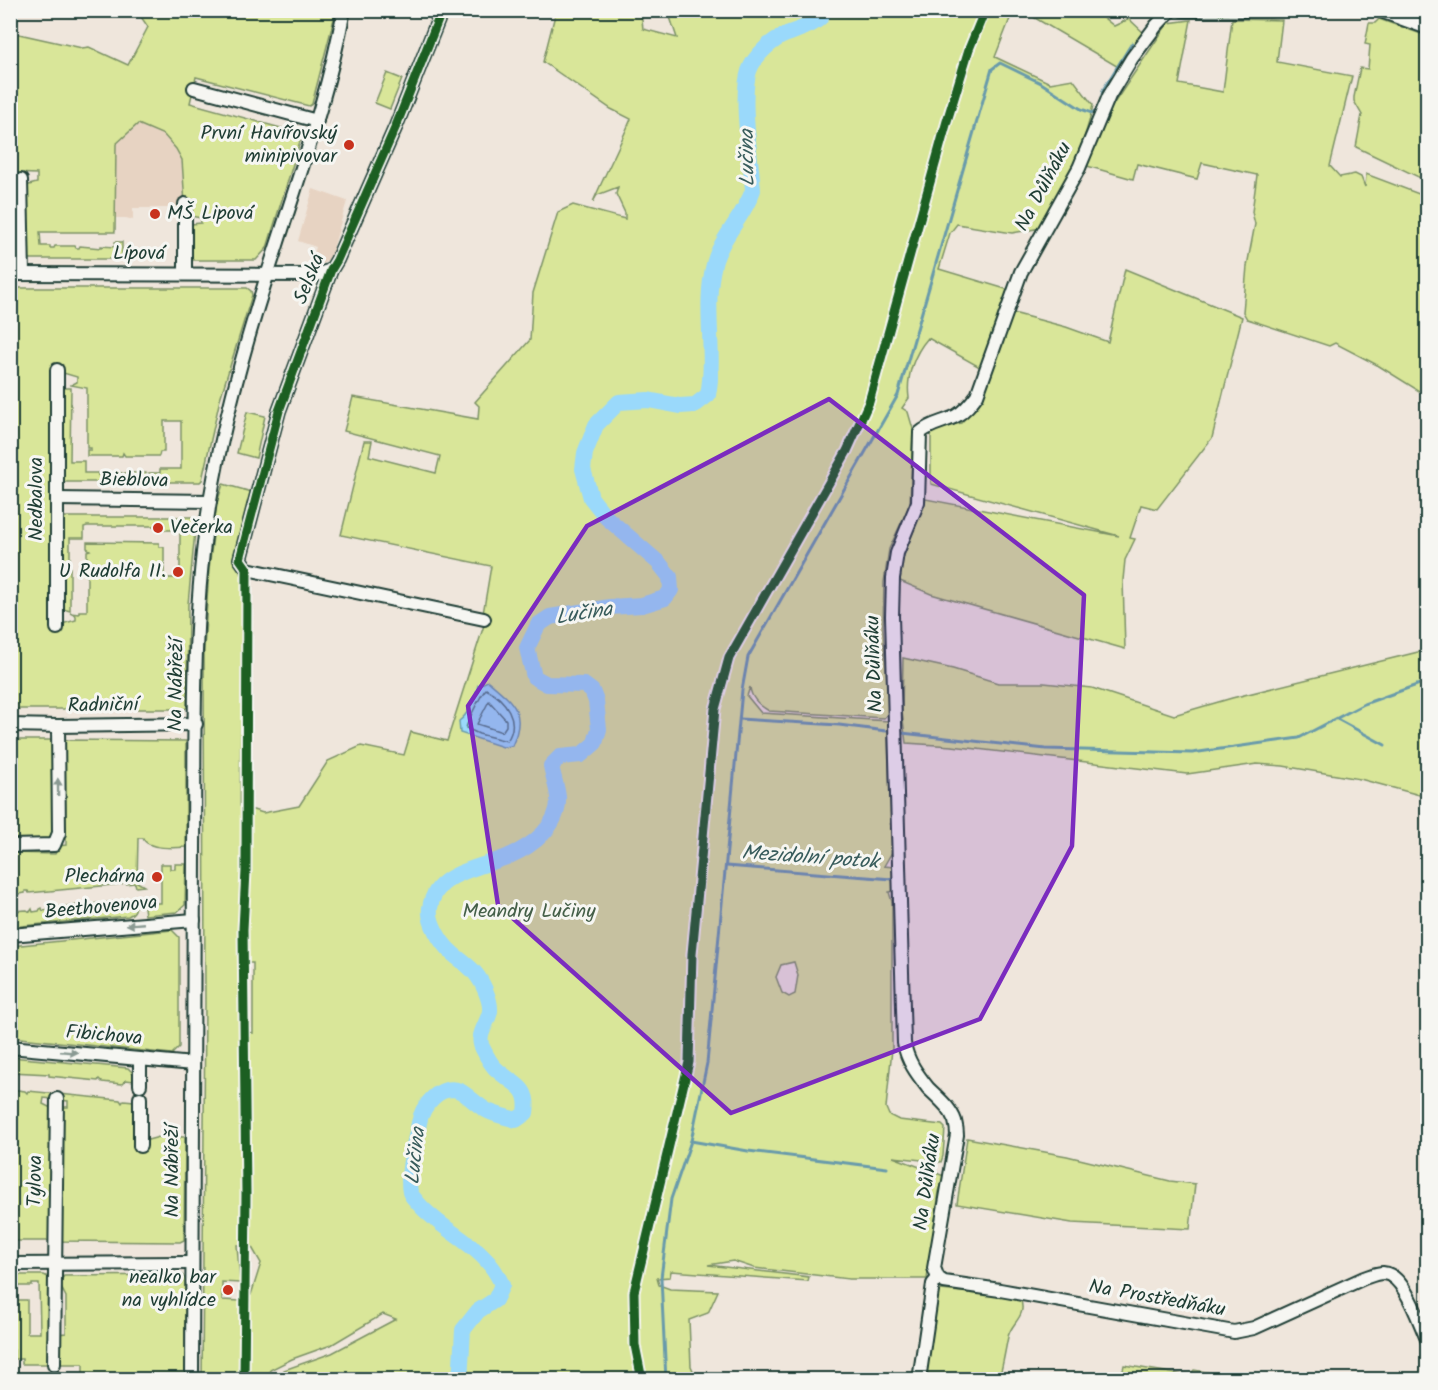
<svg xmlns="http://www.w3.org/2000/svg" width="1438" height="1390" font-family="Kalam,sans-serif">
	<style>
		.built { fill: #e7d3c2 }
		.green { fill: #d9e699; stroke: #7c9266; stroke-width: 1.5; fill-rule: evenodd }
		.water { fill: #9ad9fb; stroke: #699bab; stroke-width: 1.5 }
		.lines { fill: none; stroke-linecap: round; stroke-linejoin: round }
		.shore { stroke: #507b84; stroke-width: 1.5 }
		.stream { stroke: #699bab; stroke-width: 3 }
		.river { stroke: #9ad9fb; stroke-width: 16 }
		.minor-casing { stroke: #1f3d34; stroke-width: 16 }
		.minor { stroke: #f6f6f2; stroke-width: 12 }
		.cycleway-casing { stroke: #f6f6f2; stroke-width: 13 }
		.cycleway { stroke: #1b5e20; stroke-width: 9 }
		.oneway { fill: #8a9a93 }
		.marked { fill: #7b2cbf; fill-opacity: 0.2; stroke: #7b2cbf; stroke-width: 4.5; stroke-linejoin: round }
		.poi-dot { fill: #c8321e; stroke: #f6f6f2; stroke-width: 2 }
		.labels { text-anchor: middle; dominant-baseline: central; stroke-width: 6; stroke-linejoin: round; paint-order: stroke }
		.poi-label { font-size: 20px; fill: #1f3d34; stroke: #f6f6f2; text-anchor: end }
		.street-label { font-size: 20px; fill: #1f3d34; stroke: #f6f6f2 }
		.park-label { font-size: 20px; fill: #445f48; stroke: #f6f6f2 }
		.water-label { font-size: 21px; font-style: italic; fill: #385c5c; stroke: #f6f6f2 }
	</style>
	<rect width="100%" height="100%" fill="#efe6dc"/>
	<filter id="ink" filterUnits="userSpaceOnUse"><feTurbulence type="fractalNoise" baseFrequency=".0167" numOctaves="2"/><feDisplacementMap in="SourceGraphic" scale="12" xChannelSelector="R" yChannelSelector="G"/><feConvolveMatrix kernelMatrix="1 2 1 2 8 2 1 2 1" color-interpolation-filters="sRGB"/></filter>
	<g filter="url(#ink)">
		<!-- built -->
		<g class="built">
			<path d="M138 124 164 135 176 149 182 160 184 172 185 204 178 208H133V220L126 218H115L116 144Z"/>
			<path d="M313 189 347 201 330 259 318 266 311 264 316 247 298 241Z"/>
		</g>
		<!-- green -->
		<g class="green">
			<path d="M137 11H336L312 104 309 106 196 77 190 103 299 133 302 135 267 248 256 260H187L191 224 201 223V218L191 216 185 204 182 160 176 149 164 135 138 124 116 144 115 232H40L41 246H50V248H54L55 246H75L76 248H79L80 246 101 248V246L115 247V242H122V259H25V189L29 185 37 183V174L11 173 10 32 82 48 89 47 128 65 148 27Z"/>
			<path d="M556 11H641L643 29 677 38 668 11H1013L995 57 1050 83 1073 79 1093 105C1085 148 1061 189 1041 228L1012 233 957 224 950 233 939 269 1009 290 983 369 928 338C914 354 906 376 909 398L902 408 908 412 913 429 910 504 889 549 884 582 883 628 889 712 884 718 769 711C760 706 751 699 750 687L747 696 761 713 889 721 888 739 892 852 884 866 894 867V891L889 892 892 902V1049L886 1108 889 1115 899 1120 942 1125 945 1128 943 1156 941 1162 893 1157 944 1176 939 1192 927 1279H849L754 1268 733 1261 708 1265 809 1277 808 1281 671 1271 670 1277 657 1278 659 1285 670 1289 718 1291 708 1313 689 1320 691 1366 697 1379H284V1370L332 1353 396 1319 383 1314 331 1345 292 1359 270 1370 268 1379 202 1380 205 1004 204 650 209 569 217 503 223 484 252 492 235 559 242 574 240 806 263 813 299 806 328 761 361 746 404 755 411 732 447 741 485 622 483 614 491 566 341 535 364 441H372L369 456 436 473 440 456 344 431 353 397 478 419 479 406 475 402 530 340 533 293 558 212 573 205 625 219V213L616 194 618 187 597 195 593 202C605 174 619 147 631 119L611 109 543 62ZM794 962 798 975 795 994 789 997 782 993 776 977 781 965ZM245 963H253V1033L245 1031ZM250 1244 261 1263 251 1295H241L240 1301 222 1300V1282L240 1283 237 1245Z"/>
			<path d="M1023 11H1095L1114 26 1129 19 1145 34 1120 68Z"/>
			<path d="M1232 19 1282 20 1277 62 1352 76 1330 166 1340 177 1355 174 1361 177 1365 187 1366 174 1427 197V396L1379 366 1335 343 1329 346 1247 319 1243 312 1247 266 1255 224 1252 212 1257 175 1202 163 1197 179 1137 164 1133 179 1087 166 1104 118 1168 23 1191 20 1179 84 1223 92Z"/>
			<path d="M1379 19 1427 36V113L1422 133 1427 131V191L1425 190 1427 182 1425 180 1356 147 1362 115 1354 101V97L1360 68 1368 69 1370 45 1365 44 1369 23H1375Z"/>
			<path d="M387 73 402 79 390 109 375 103Z"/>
			<path d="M10 184 17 187 18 259H11Z"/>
			<path d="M1125 269 1242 317 1212 438 1157 509 1141 505 1130 538 1135 539 1125 560 1123 580 1125 649 931 594 900 581 903 558 926 499 1119 536 931 484V430L961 423 978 404 1013 313 1066 327 1108 342Z"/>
			<path d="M11 288H247L251 291 252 295 220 399 202 480 200 482H63L64 388H71L70 461H84V473H98V475L101 473H122L124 475 125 473H146L148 475 149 473H160V469H181V421H164V452H160L159 456H125L123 453 122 456H87V450H91V448H87V388L71 385 77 382V377L60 372 62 624 76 620V616L70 613 79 614V611H87V551L90 550 87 548V542L159 543V547H164V578H180V530H160L159 526H87L84 527V538H70V611L63 609 62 517H194L196 521 188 604 187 707 185 709H11Z"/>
			<path d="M247 412 265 416 256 458 237 453Z"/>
			<path d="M1427 644V797L1360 779 1283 766 1257 764 1187 774 952 746 906 743 902 712 903 658 953 669 998 683H1044L1092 688 1174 715 1232 698 1418 652Z"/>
			<path d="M11 740H56L55 828 49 840 11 843Z"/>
			<path d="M61 740 186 741V847C177 848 147 850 143 838H138L137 882 144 886 136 887 135 883 126 884V882H122V884L29 893 28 891H25V893L11 895V853L55 854 59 846 66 845V839H61Z"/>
			<path d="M161 864H170V869H175V864H186L185 905 177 912 145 915 143 899 144 903H161Z"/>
			<path d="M131 900H136C136 908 136 913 128 916L11 927V911L27 910 30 912 32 909 33 912 39 911 40 909 42 908 43 911 49 910V908L123 901 131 903Z"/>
			<path d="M172 930 179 937V1047L172 1054 11 1037V946Z"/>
			<path d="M11 1057 128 1068 133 1073 134 1081 126 1080 122 1084 102 1082 99 1079 98 1081 49 1076V1074L11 1072Z"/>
			<path d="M10 1089 25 1091 27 1093 28 1091 120 1100 122 1103 124 1100 134 1101 144 1141 159 1137H175V1140H178V1137H185L184 1240 180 1242 57 1241 62 1107H68V1101L44 1098 43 1104 51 1108 52 1241H11Z"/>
			<path d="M967 1138 1067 1156 1170 1181 1195 1184 1190 1229 1072 1223 957 1204Z"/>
			<path d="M11 1275H44L48 1277V1337H52L47 1339V1345H50L52 1364H22V1359H14V1350H11V1300H27V1333H40L39 1284H32V1286H11Z"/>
			<path d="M182 1275 185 1279V1379H83V1364H57V1334L66 1333V1297L61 1287V1280L64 1276Z"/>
			<path d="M941 1290 1020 1298C1028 1317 1011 1322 1008 1337 1005 1351 1003 1365 999 1379L923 1380 937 1295Z"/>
			<path d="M1124 1365 1189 1376 1194 1370 1213 1373 1212 1379H1121Z"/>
		</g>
		<!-- water -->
		<path class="water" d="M488 681C514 703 527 712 512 746L503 747 460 733 459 721C469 714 475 697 478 685Z"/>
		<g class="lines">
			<!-- shore -->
			<g class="shore">
				<path d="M486 689C505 699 521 720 507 741L479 734 466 728C467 722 482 693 486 689Z"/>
				<path d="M489 701 506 720V726L502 732 477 724Z"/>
			</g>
			<!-- stream -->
			<g class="stream">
				<path d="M1100 105 1103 90 1132 43"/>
				<path d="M740 719 839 725 886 731"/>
				<path d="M1337 719 1385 745"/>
				<path d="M902 733 1046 749 1192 753 1299 738 1364 704 1428 681"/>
				<path d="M726 866 892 879"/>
				<path d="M691 1141 748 1151 887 1168"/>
				<path d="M666 1380 661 1278 671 1199 691 1141 707 1063 742 690 748 657 898 395 992 69 1000 63 1041 83 1081 109 1092 113 1098 111"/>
			</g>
			<!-- river -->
			<path class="river" d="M460 1380 463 1330 478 1311 495 1300 502 1285C488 1247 443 1233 418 1203 415 1199 411 1196 410 1192 406 1173 415 1142 419 1123 422 1106 440 1083 460 1091 469 1096 477 1105 486 1110 495 1115 507 1117 516 1120L526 1113C530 1084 512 1085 495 1068 490 1063 486 1055 483 1049 475 1036 488 1024 490 1011 491 1000 482 981 475 973 469 965 458 959 451 952 441 943 428 922 430 908 435 871 482 868 509 856 533 846 560 825 558 797 557 787 553 776 551 766L560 757 581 755 595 743 599 729 596 701 592 691 584 685 547 684 534 677 527 648 538 625 550 617 610 607 642 605 665 598 671 590 670 577 659 563 607 518 591 498 583 469 585 453 596 425 619 402 648 400 680 406 695 405 708 395C716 352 703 307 714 264 721 237 744 217 753 190 751 159 740 99 749 71 754 56 773 39 787 34 799 29 821 24 825 10"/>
			<!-- minor casing -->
			<g class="minor-casing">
				<g id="minor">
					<path d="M442 10 396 126 337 260 331 270 279 411 240 559 247 569 484 619"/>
					<path d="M1183 10H1270"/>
					<path d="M1378 10 1428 28"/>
					<path d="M194 88 317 121"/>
					<path d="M21 180 23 274"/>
					<path d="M185 204V274"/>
					<path d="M10 274 316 275 331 270"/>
					<path d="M57 370V628"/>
					<path d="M57 499 210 501"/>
					<path d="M10 725 58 726 196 724"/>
					<path d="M10 846 54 845 59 833 58 726"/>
					<path d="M10 935 194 920"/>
					<path d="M10 1047 193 1064"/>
					<path d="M140 1085V1059"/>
					<path d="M140 1146V1098"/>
					<path d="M10 1264 192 1263"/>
					<path d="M938 1278 934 1268 957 1135C957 1131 956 1125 955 1121 950 1107 938 1098 928 1088 917 1074 907 1061 904 1043L892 616 893 578 897 553 918 502 920 433C931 423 943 423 956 416 965 411 971 403 977 395L1021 272 1079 168 1109 96 1132 58 1156 26 1171 10"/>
					<path d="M938 1278 944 1282 1000 1290 1234 1332 1254 1328 1364 1278C1370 1276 1377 1273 1383 1273 1405 1274 1419 1323 1428 1341"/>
					<path d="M54 1364 57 1099"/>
					<path d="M54 1377V1380"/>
					<path d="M192 1380C193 1203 193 1026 194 849 195 734 191 616 210 501 224 416 250 327 277 245 302 167 329 91 344 10"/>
					<path d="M919 1380 933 1284 938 1278"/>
				</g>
			</g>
			<!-- minor -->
			<use href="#minor" class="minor"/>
			<!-- cycleway casing -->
			<g class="cycleway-casing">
				<g id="cycleway">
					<path d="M1183 10H1270"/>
					<path d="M244 1380 246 1194 243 929 246 871 247 569 240 559 279 411 331 270 337 260 396 126 442 10"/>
					<path d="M642 1380 635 1345 634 1292 689 1062 692 954 715 709 729 658 847 451 869 402 947 121 969 49 985 10"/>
				</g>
			</g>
			<!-- cycleway -->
			<use href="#cycleway" class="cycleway"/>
		</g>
		<!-- one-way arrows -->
		<defs><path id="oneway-solid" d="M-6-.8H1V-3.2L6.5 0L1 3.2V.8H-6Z" transform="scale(1.5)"/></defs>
		<g class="oneway">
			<use href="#oneway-solid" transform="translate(58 787) rotate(-91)"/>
			<use href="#oneway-solid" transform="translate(135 924) rotate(175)"/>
			<use href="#oneway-solid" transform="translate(69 1052) rotate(5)"/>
		</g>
	</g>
	<!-- marked area -->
	<path class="marked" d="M829 399 1084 595 1072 846 980 1019 731 1113 498 905 468 706 587 526Z"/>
	<!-- markers -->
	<g class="poi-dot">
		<circle cx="349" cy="145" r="6"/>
		<circle cx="155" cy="214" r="6"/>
		<circle cx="158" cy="528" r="6"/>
		<circle cx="178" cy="572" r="6"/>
		<circle cx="157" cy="877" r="6"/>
		<circle cx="228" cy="1290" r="6"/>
	</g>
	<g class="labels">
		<!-- poi labels -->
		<g class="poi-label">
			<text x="337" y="134">První Havířovský<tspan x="337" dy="23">minipivovar</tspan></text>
			<text x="167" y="214" text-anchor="start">MŠ Lipová</text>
			<text x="170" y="528" text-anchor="start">Večerka</text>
			<text x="166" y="572">U Rudolfa II.</text>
			<text x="145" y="877">Plechárna</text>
			<text x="216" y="1278">nealko bar<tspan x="216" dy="23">na vyhlídce</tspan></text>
		</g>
		<!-- street labels -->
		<g class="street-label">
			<text transform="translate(1044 187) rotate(-62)">Na Důlňáku</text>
			<text x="139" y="254">Lípová</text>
			<text transform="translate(310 279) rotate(-68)">Selská</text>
			<text transform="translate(134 481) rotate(1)">Bieblova</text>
			<text transform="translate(37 499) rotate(-90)">Nedbalova</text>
			<text transform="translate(875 664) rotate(-92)">Na Důlňáku</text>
			<text transform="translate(177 685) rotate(-89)">Na Nábřeží</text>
			<text transform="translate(103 706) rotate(-1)">Radniční</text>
			<text transform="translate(101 908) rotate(-5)">Beethovenova</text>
			<text transform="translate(104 1036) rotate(5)">Fibichova</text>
			<text transform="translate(173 1171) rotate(-90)">Na Nábřeží</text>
			<text transform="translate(36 1181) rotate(-89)">Tylova</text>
			<text transform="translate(928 1182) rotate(-82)">Na Důlňáku</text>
			<text transform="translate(1157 1299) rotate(10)">Na Prostředňáku</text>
		</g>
		<!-- park labels -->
		<g class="park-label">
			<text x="529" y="912">Meandry Lučiny</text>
		</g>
		<!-- water labels -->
		<g class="water-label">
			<text transform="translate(748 158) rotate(-91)">Lučina</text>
			<text transform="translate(584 614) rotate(-9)">Lučina</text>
			<text transform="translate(810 858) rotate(4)">Mezidolní potok</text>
			<text transform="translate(416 1156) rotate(-84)">Lučina</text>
		</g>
	</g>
	<!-- margin -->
	<rect width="1438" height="1390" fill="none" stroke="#f6f6f2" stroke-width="36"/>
	<rect x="18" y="18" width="1402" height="1354" fill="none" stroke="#1f3d34" stroke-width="2" filter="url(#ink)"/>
</svg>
